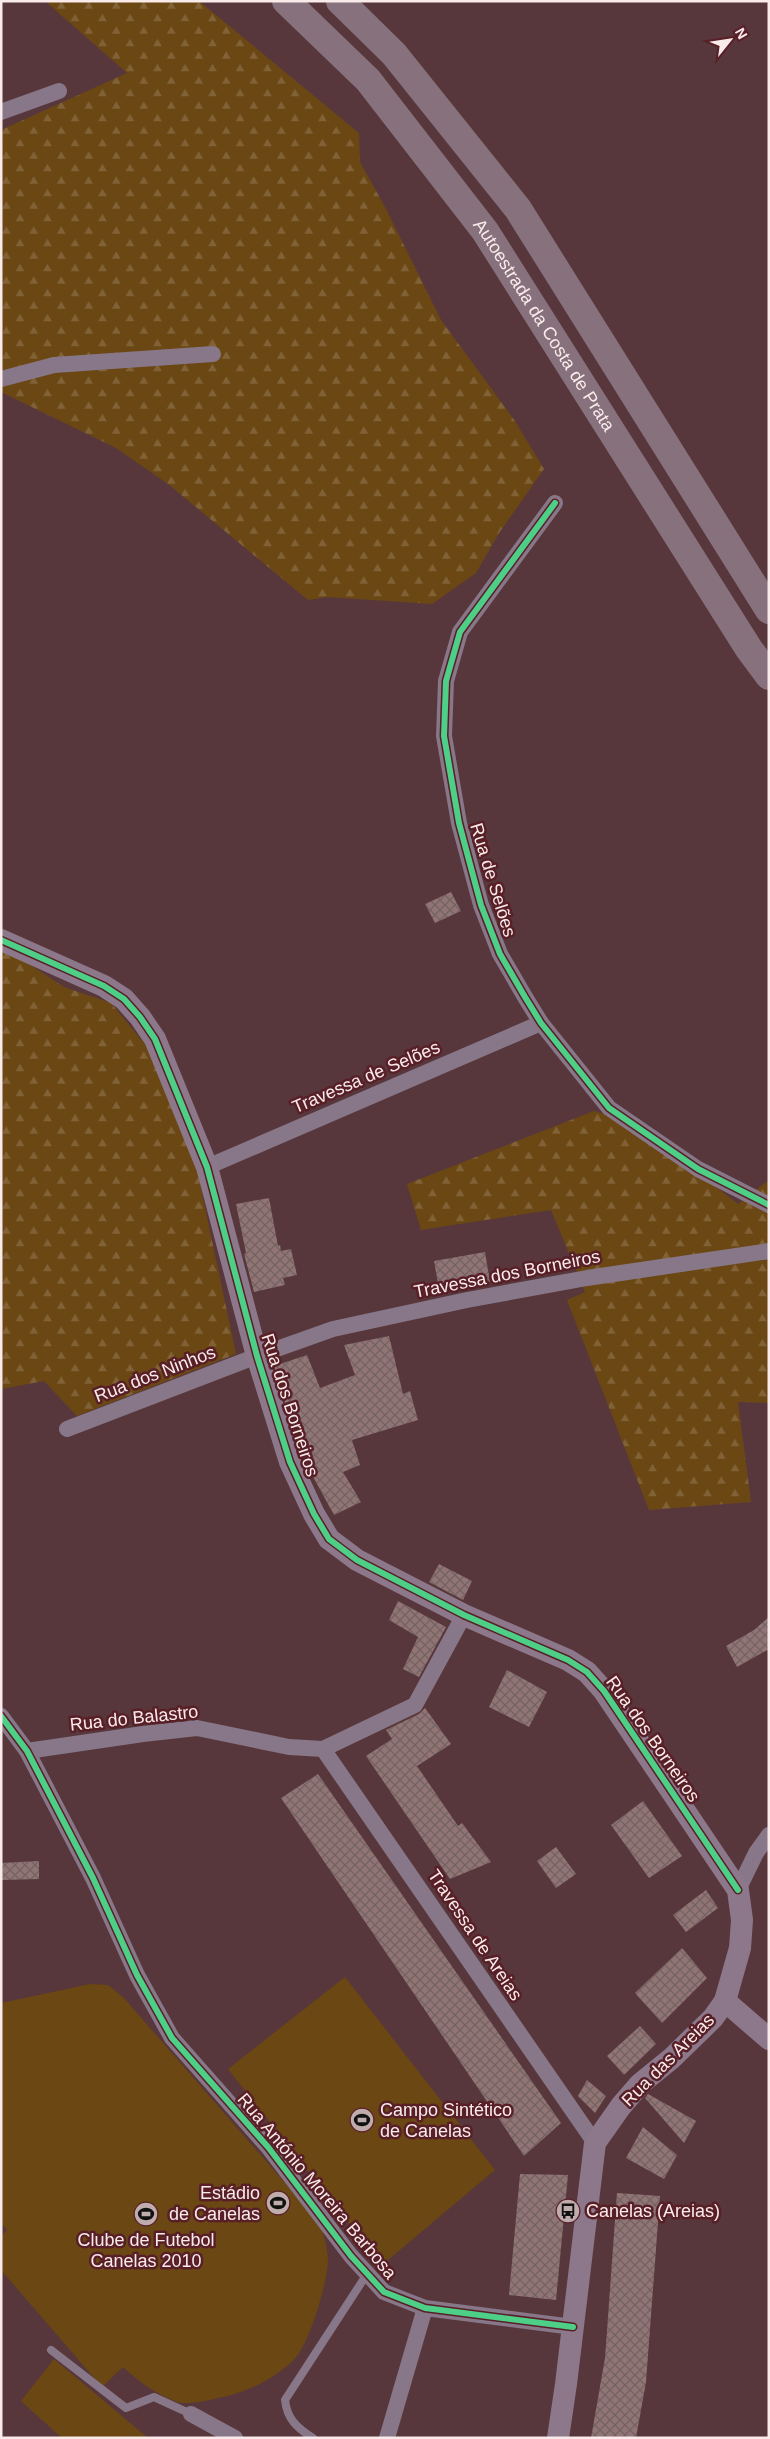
<svg xmlns="http://www.w3.org/2000/svg" width="770" height="2439" font-family="Arial,sans-serif">
	<style>
		.forest { fill: url(#forest-firs) }
		.pitch { fill: #6a4713 }
		.building { fill: url(#building-cross-hatch) }
		.lines { fill: none; stroke-linecap: round; stroke-linejoin: round }
		.lane { stroke: #877788; stroke-width: 8 }
		.street { stroke: #877788; stroke-width: 16 }
		.secondary { stroke: #8d788b; stroke-width: 22 }
		.highway { stroke: #86717c; stroke-width: 28 }
		.cycleway-casing { stroke: #581f27; stroke-width: 9 }
		.cycleway { stroke: #4dcf88; stroke-width: 6 }
		.labels { text-anchor: middle; dominant-baseline: central; stroke-width: 5; stroke-linejoin: round; paint-order: stroke }
		.street-label { font-size: 18px; fill: #faebeb; stroke: #581f27 }
		.poi-label { font-size: 18px; fill: #faebeb; stroke: #581f27; text-anchor: start }
	</style>
	<defs>
		<pattern id="forest-firs" width="22" height="20" patternUnits="userSpaceOnUse" patternTransform="scale(1.25)"><rect width="22" height="20" fill="#6a4713"/><path d="M5 1l3.5 6h-7zM16 11l3.5 6h-7z" fill="#806236"/></pattern>
		<pattern id="building-cross-hatch" width="8" height="8" patternUnits="userSpaceOnUse" patternTransform="scale(1.25)"><rect width="8" height="8" fill="#907574"/><path d="M0 0l8 8M0 8l8-8" fill="none" stroke="#746262"/></pattern>
	</defs>
	<rect width="100%" height="100%" fill="#57373b"/>
	<!-- forest -->
	<g class="forest">
		<path d="M45 1H199L359 133 360 162 385 207 441 320 515 421 544 469 499 533 476 573 432 604 327 597 308 600 168 484 116 448 1 392V130L127 73Z"/>
		<path d="M1 951 26 962 64 987 111 1003 148 1048 189 1132 236 1354 77 1416 44 1381 1 1389Z"/>
		<path d="M594 1111 634 1123 738 1204 769 1180V1403L738 1402 751 1502 649 1510 567 1300 585 1292 551 1210 421 1230 407 1184Z"/>
	</g>
	<!-- pitch -->
	<g class="pitch">
		<path d="M345 1977 495 2170 382 2265 228 2069Z"/>
		<path d="M90 1984 108 1985 124 1998 319 2222C324 2234 327 2246 328 2259 328 2281 311 2338 297 2356 278 2378 246 2393 218 2398 207 2401 187 2405 177 2402 156 2394 139 2382 123 2367L102 2387 1 2270V2236L7 2230 1 2223V2003Z"/>
		<path d="M54 2359 148 2438H62L21 2401Z"/>
	</g>
	<!-- building -->
	<g class="building">
		<path d="M451 892 461 911 435 923 425 904Z"/>
		<path d="M269 1198 278 1246 280 1245 281 1251 291 1249 297 1275 283 1278 285 1285 254 1292 244 1254 246 1253 236 1204Z"/>
		<path d="M485 1252 490 1282 439 1289 434 1261Z"/>
		<path d="M389 1336 403 1394 410 1391 418 1420 352 1440 360 1465 343 1472 361 1502 334 1515 305 1462 308 1460 290 1419 274 1366 307 1355 320 1388 355 1375 344 1345Z"/>
		<path d="M439 1564 472 1581 463 1600 429 1582Z"/>
		<path d="M398 1601 446 1627 419 1677 403 1669 418 1637 389 1620Z"/>
		<path d="M769 1617V1649L737 1667 726 1646 754 1630Z"/>
		<path d="M507 1670 547 1692 529 1727 489 1707Z"/>
		<path d="M425 1708 451 1744 417 1766 458 1826 462 1823 491 1862 450 1879 366 1756 392 1739 386 1730 419 1714Z"/>
		<path d="M318 1774 561 2123 524 2156 281 1798Z"/>
		<path d="M643 1801 682 1856 649 1878 611 1825Z"/>
		<path d="M556 1847 576 1874 556 1888 537 1861Z"/>
		<path d="M39 1861V1879L1 1880V1863Z"/>
		<path d="M706 1890 718 1908 686 1932 673 1915Z"/>
		<path d="M682 1948 707 1978 662 2023 635 1993Z"/>
		<path d="M640 2026 656 2044 624 2075 607 2056Z"/>
		<path d="M587 2080 606 2096 595 2113 578 2096Z"/>
		<path d="M648 2094 696 2121 684 2143 645 2098Z"/>
		<path d="M643 2127 677 2155 664 2179 626 2158Z"/>
		<path d="M520 2174 568 2175 556 2300 509 2295Z"/>
		<path d="M617 2193 660 2196 646 2382 636 2438H591L605 2358Z"/>
	</g>
	<g class="lines">
		<!-- lane -->
		<g class="lane">
			<path d="M51 2350 126 2408 154 2397 191 2414"/>
			<path d="M313 2438C297 2428 287 2419 285 2400L367 2274"/>
		</g>
		<!-- street -->
		<g class="street">
			<path d="M1 112 59 91"/>
			<path d="M1 379 54 365 213 354"/>
			<path d="M555 503 460 632 446 681 444 736 459 823 481 905 500 954 525 997 541 1023 609 1108 698 1169 769 1205"/>
			<path d="M207 1167 541 1023"/>
			<path d="M67 1429 257 1356 333 1329 467 1300 587 1278 769 1251"/>
			<path d="M1 1716 27 1751 93 1878 137 1975 172 2038 268 2147 351 2256 384 2292 425 2308 573 2327"/>
			<path d="M323 1749 595 2143"/>
			<path d="M27 1751 143 1734 197 1728 289 1747 323 1749 415 1705 464 1615"/>
			<path d="M738 1890 756 1853 769 1835"/>
			<path d="M191 2414 235 2438"/>
			<path d="M387 2438 425 2308"/>
		</g>
		<!-- secondary -->
		<g class="secondary">
			<path d="M1 940 104 986 124 999 140 1017 155 1039 207 1167 257 1356 290 1462 314 1514 329 1539 357 1560 464 1615 568 1660 587 1672 604 1691 738 1890 742 1920 740 1948 725 2001 713 2018 672 2058 640 2084 621 2106 595 2143 566 2384 558 2438"/>
			<path d="M725 2001 769 2039"/>
		</g>
		<!-- highway -->
		<g class="highway">
			<path id="s1" d="M286 1 368 80 485 231 749 649 769 676"/>
			<path d="M340 1 394 54 518 209 769 610"/>
		</g>
		<!-- cycleway casing -->
		<g class="cycleway-casing">
			<g id="cycleway">
				<path d="M555 503 460 632 446 681 444 736 459 823 481 905 500 954 525 997 541 1023 609 1108 698 1169 769 1205"/>
				<path d="M1 940 104 986 124 999 140 1017 155 1039 207 1167 257 1356 290 1462 314 1514 329 1539 357 1560 464 1615 568 1660 587 1672 604 1691 738 1890"/>
				<path d="M1 1716 27 1751 93 1878 137 1975 172 2038 268 2147 351 2256 384 2292 425 2308 573 2327"/>
			</g>
		</g>
		<!-- cycleway -->
		<use href="#cycleway" class="cycleway"/>
	</g>
	<!-- icons -->
	<defs>
		<g id="stadium-disc" transform="scale(1.25)"><circle r="9.5" fill="#c1acad" stroke="#581f27"/><path d="M0-5a6.5 5 0 1 0 0 10a6.5 5 0 1 0 0-10ZM-3.5-1.8h7v3.6h-7Z" fill="#111"/></g>
		<g id="bus-disc" transform="scale(1.25)"><circle r="9.5" fill="#c1acad" stroke="#581f27"/><path d="M-5-6H5V4H4V6H2V4H-2V6H-4V4H-5ZM-3.5-4V0h7V-4ZM-3.5 1.2v1.5H-2V1.2ZM2 1.2v1.5H3.5V1.2Z" fill="#111"/></g>
	</defs>
	<g fill-rule="evenodd">
		<use href="#stadium-disc" x="362" y="2120"/>
		<use href="#stadium-disc" x="278" y="2203"/>
		<use href="#bus-disc" x="568" y="2211"/>
		<use href="#stadium-disc" x="146" y="2214"/>
	</g>
	<g class="labels">
		<!-- street labels -->
		<g class="street-label">
			<text stroke="none"><textPath href="#s1" startOffset="416">Autoestrada da Costa de Prata</textPath></text>
			<text transform="translate(493 880) rotate(73)">Rua de Selões</text>
			<text transform="translate(366 1077) rotate(-23)">Travessa de Selões</text>
			<text transform="translate(507 1274) rotate(-11)">Travessa dos Borneiros</text>
			<text transform="translate(155 1374) rotate(-21)">Rua dos Ninhos</text>
			<text transform="translate(290 1405) rotate(72)">Rua dos Borneiros</text>
			<text transform="translate(134 1718) rotate(-6)">Rua do Balastro</text>
			<text transform="translate(653 1739) rotate(55)">Rua dos Borneiros</text>
			<text transform="translate(475 1935) rotate(56)">Travessa de Areias</text>
			<text transform="translate(668 2060) rotate(-45)">Rua das Areias</text>
			<text transform="translate(317 2186) rotate(50)">Rua António Moreira Barbosa</text>
		</g>
		<!-- poi labels -->
		<g class="poi-label">
			<text x="380" y="2110">Campo Sintético<tspan x="380" dy="21">de Canelas</tspan></text>
			<text x="260" y="2193" text-anchor="end">Estádio<tspan x="260" dy="21">de Canelas</tspan></text>
			<text x="586" y="2211">Canelas (Areias)</text>
			<text x="146" y="2240" text-anchor="middle">Clube de Futebol<tspan x="146" dy="21">Canelas 2010</tspan></text>
		</g>
	</g>
	<!-- border -->
	<rect width="770" height="2439" fill="none" stroke="#faebeb" stroke-width="5"/>
	<!-- north arrow -->
	<g transform="translate(730 40) rotate(60)" stroke="#581f27" stroke-width="4" paint-order="stroke">
	<path d="M0-4L9 19L0 12L-9 19Z" fill="#faebeb"/>
	<text y="-8" font-size="14" font-weight="bold" text-anchor="middle" fill="#faebeb">N</text>
	</g>
</svg>
